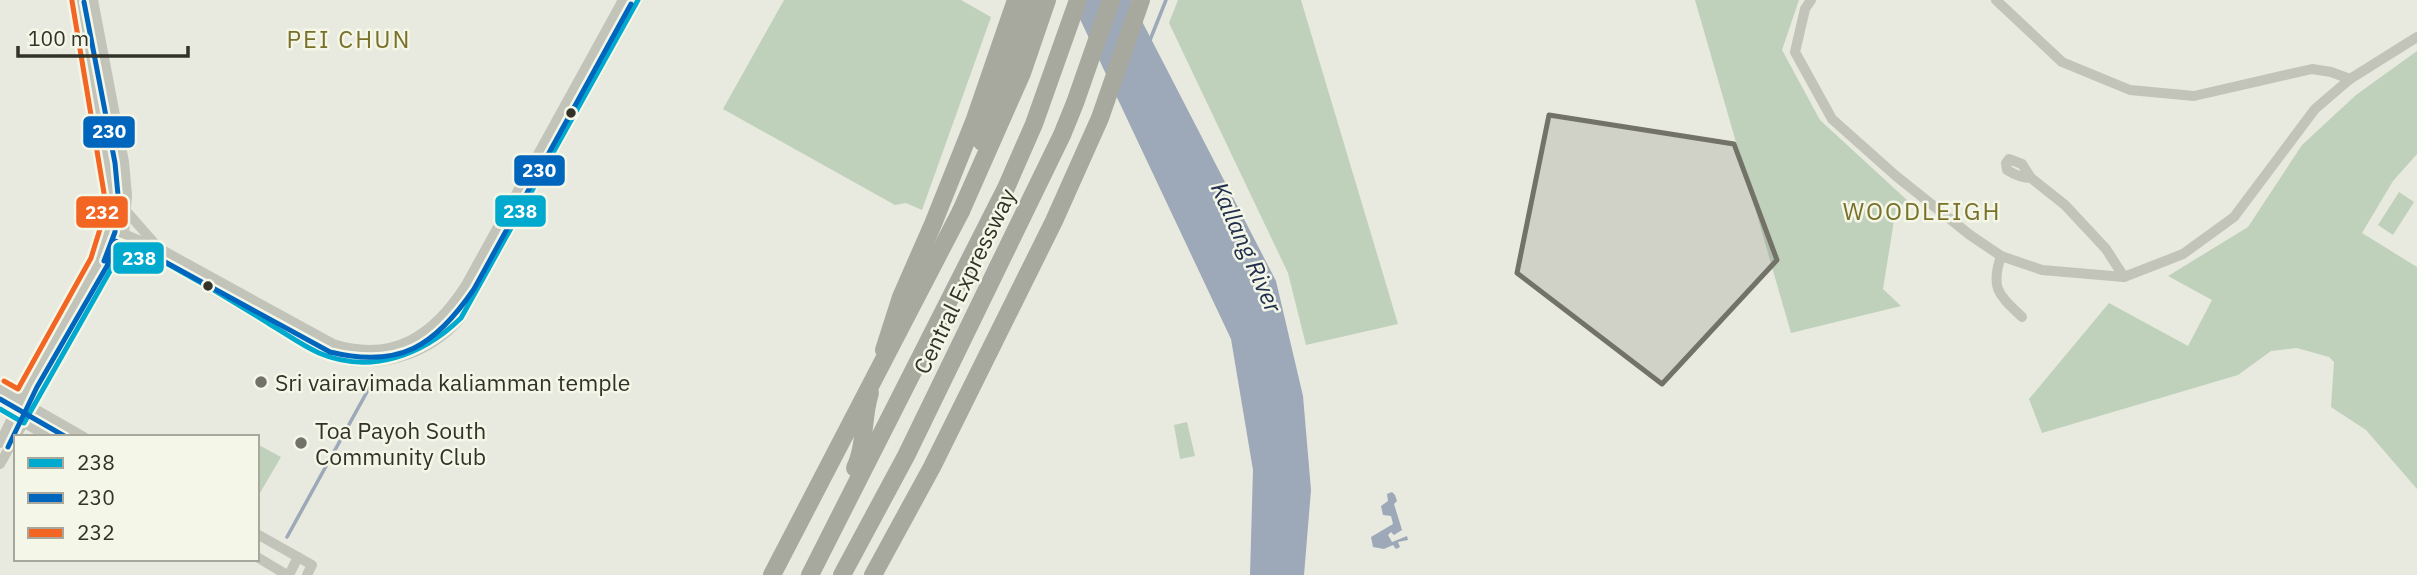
<svg xmlns="http://www.w3.org/2000/svg" width="2417" height="575" font-family="'IBM Plex Sans',sans-serif">
	<style>
		.green { fill: #bfd1bb }
		.water { fill: #9da8b8 }
		.lines { fill: none; stroke-linecap: round; stroke-linejoin: round }
		.stream { stroke: #9da8b8; stroke-width: 3.5 }
		.minor { stroke: #c2c3b9; stroke-width: 10 }
		.motorway { stroke: #a7a99f; stroke-width: 18 }
		.motorway-bridge { stroke: #a7a99f; stroke-width: 18 }
		.bus-1-casing { stroke: #f4f7e7; stroke-width: 10 }
		.bus-2-casing { stroke: #f4f7e7; stroke-width: 10 }
		.bus-3-casing { stroke: #f4f7e7; stroke-width: 10 }
		.bus-1 { stroke: #00a9ce; stroke-width: 5 }
		.bus-2 { stroke: #0065bd; stroke-width: 5 }
		.bus-3 { stroke: #f26522; stroke-width: 5 }
		.marked { fill: #727268; fill-opacity: 0.2; stroke: #727268; stroke-width: 5; stroke-linejoin: round }
		.bus-dot { fill: #333228; stroke: #f4f7e7; stroke-width: 2.5 }
		.poi-dot { fill: #727268; stroke: #f4f7e7; stroke-width: 2.5 }
		.labels { text-anchor: middle; dominant-baseline: central; stroke-width: 5; stroke-linejoin: round; paint-order: stroke }
		.street-label { font-size: 23px; fill: #333228; stroke: #f4f7e7 }
		.poi-label { font-size: 23px; fill: #333228; stroke: #f4f7e7; text-anchor: start }
		.neighbourhood-label { font-size: 24px; letter-spacing: 2px; fill: #79702a; stroke: #f4f7e7 }
		.water-label { font-size: 24px; font-style: italic; fill: #222f4f; stroke: #f4f7e7 }
		.line-badge { stroke: #f4f7e7; stroke-width: 2.5 }
		.badge-label { font-size: 19px; text-anchor: middle; font-weight: bold; fill: #fff }
	</style>
	<rect width="100%" height="100%" fill="#e8eadf"/>
	<!-- green -->
	<g class="green">
		<path d="M784 0H961L991 17 922 210 906 203 895 205 723 109Z"/>
		<path d="M1178 0H1301L1398 324 1306 345 1288 273 1169 23Z"/>
		<path d="M1695 0H1799L1782 50 1820 120 1908 201 1896 208 1883 289 1901 306 1791 333Z"/>
		<path d="M2417 51V154L2393 181 2362 233 2417 267V489L2366 430 2331 407 2334 362 2329 357 2297 348 2271 351 2238 375 2042 433 2029 399 2109 303 2188 346 2212 300 2168 276 2248 227 2302 145 2356 95Z"/>
		<path d="M2399 192 2414 202 2393 235 2378 225Z"/>
		<path d="M1187 422 1195 456 1180 459 1174 425Z"/>
		<path d="M257 444 281 457 257 498Z"/>
	</g>
	<!-- water -->
	<g class="water">
		<path d="M1071 0H1131L1276 281 1303 396 1311 490 1304 575H1250L1253 470 1231 339Z"/>
		<path d="M1392 492 1395 495 1397 501 1394 504 1402 530 1394 535 1391 532 1388 535 1392 542 1407 536 1408 540 1398 542 1400 547 1396 549 1393 545 1384 549 1373 547 1371 537 1393 524 1391 516 1383 515 1381 506 1388 501 1387 494Z"/>
	</g>
	<g class="lines">
		<!-- stream -->
		<g class="stream">
			<path d="M1150 40 1166 0"/>
			<path d="M287 537 373 381"/>
		</g>
		<!-- minor -->
		<g class="minor">
			<path d="M1811 0 1805 9 1795 52 1832 119 1896 176 1970 235 2001 256 2042 270 2124 277 2183 254 2234 217 2315 109 2350 79 2417 37"/>
			<path d="M1996 0 2062 62 2130 90 2194 96 2312 69 2331 72 2350 79"/>
			<path d="M2031 178C2023 178 2015 175 2007 170L2006 163 2009 159 2022 164 2031 178 2065 205 2106 249 2124 277"/>
			<path d="M127 212 156 245"/>
			<path d="M109 231 124 234 160 249 333 344C394 363 434 335 466 285L623 0"/>
			<path d="M2001 256C1990 289 1999 295 2022 317"/>
			<path d="M114 257 154 259 166 263C201 282 235 303 269 323 287 334 305 348 325 355 373 373 428 356 461 318L638 0"/>
			<path d="M0 389 84 437"/>
			<path d="M0 409 49 437"/>
			<path d="M0 443 29 383 99 262 109 231 113 193 81 0"/>
			<path d="M0 464 110 271 124 234 127 195 124 162 93 0"/>
			<path d="M257 534 312 565 307 575"/>
			<path d="M257 557 287 575"/>
			<path d="M289 575 298 557"/>
		</g>
		<!-- motorway -->
		<g class="motorway">
			<path d="M982 142 990 110 1031 0"/>
			<path d="M961 211 1022 73 1047 0"/>
			<path d="M884 350 901 297 933 224 975 119 1016 0"/>
			<path d="M855 468C866 445 862 417 870 393"/>
			<path d="M810 575 1006 188 1034 124 1078 0"/>
			<path d="M842 575 906 456 1062 135 1075 103 1111 0"/>
			<path d="M873 575 932 467 1054 221 1100 118 1141 0"/>
		</g>
		<!-- motorway-bridge -->
		<path class="motorway-bridge" d="M772 575 961 211"/>
		<!-- bus-1 casing -->
		<g class="bus-1-casing">
			<path id="bus-1" d="M0 409 24 423 110 271 114 257 154 259 166 263C201 282 235 302 268 323 285 333 301 345 319 353 371 375 423 355 461 318L638 0"/>
		</g>
		<!-- bus-2 casing -->
		<g class="bus-2-casing">
			<g id="bus-2">
				<path d="M84 2 115 163 118 195 115 232 104 261"/>
				<path d="M0 399 66 437"/>
				<path d="M8 447 37 387 107 266 115 241 156 257 330 352C400 369 435 346 474 289L631 4"/>
			</g>
		</g>
		<!-- bus-3 casing -->
		<g class="bus-3-casing">
			<path id="bus-3" d="M4 381 18 389 91 258 100 229 104 193 72 1"/>
		</g>
		<!-- bus-1 -->
		<use href="#bus-1" class="bus-1"/>
		<!-- bus-2 -->
		<use href="#bus-2" class="bus-2"/>
		<!-- bus-3 -->
		<use href="#bus-3" class="bus-3"/>
	</g>
	<!-- marked area -->
	<path class="marked" d="M1549 115 1734 144 1777 260 1662 384 1517 273Z"/>
	<!-- markers -->
	<g class="bus-dot">
		<circle cx="571" cy="113" r="6"/>
		<circle cx="208" cy="286" r="6"/>
	</g>
	<g class="poi-dot">
		<circle cx="261" cy="382" r="7"/>
		<circle cx="301" cy="443" r="7"/>
	</g>
	<g class="labels">
		<!-- street labels -->
		<g class="street-label">
			<text transform="translate(964 281) rotate(-64)">Central Expressway</text>
		</g>
		<!-- poi labels -->
		<g class="poi-label">
			<text x="275" y="382">Sri vairavimada kaliamman temple</text>
			<text x="315" y="430">Toa Payoh South<tspan x="315" dy="26">Community Club</tspan></text>
		</g>
		<!-- neighbourhood labels -->
		<g class="neighbourhood-label">
			<text x="349" y="39">PEI CHUN</text>
			<text x="1922" y="211">WOODLEIGH</text>
		</g>
		<!-- water labels -->
		<g class="water-label">
			<text transform="translate(1247 247) rotate(66)">Kallang River</text>
		</g>
	</g>
	<g class="line-badge">
		<rect x="82" y="115" width="54" height="34" rx="7" fill="#0065bd"/>
		<rect x="513" y="154" width="53" height="33" rx="7" fill="#0065bd"/>
		<rect x="494" y="194" width="53" height="34" rx="7" fill="#00a9ce"/>
		<rect x="75" y="195" width="54" height="34" rx="7" fill="#f26522"/>
		<rect x="112" y="241" width="53" height="34" rx="7" fill="#00a9ce"/>
	</g>
	<g class="badge-label">
		<text x="109" y="138">230</text>
		<text x="539" y="177">230</text>
		<text x="520" y="218">238</text>
		<text x="102" y="219">232</text>
		<text x="139" y="265">238</text>
	</g>
	<!-- legend -->
	<rect x="14" y="435" width="245" height="126" fill="#f4f7e7" stroke="#a7a89b" stroke-width="2"/>
	<rect x="28" y="458" width="35" height="10" fill="#00a9ce" stroke="#a7a89b" stroke-width="2"/>
	<text x="77" y="470" font-size="21" fill="#333228">238</text>
	<rect x="28" y="493" width="35" height="10" fill="#0065bd" stroke="#a7a89b" stroke-width="2"/>
	<text x="77" y="505" font-size="21" fill="#333228">230</text>
	<rect x="28" y="528" width="35" height="10" fill="#f26522" stroke="#a7a89b" stroke-width="2"/>
	<text x="77" y="540" font-size="21" fill="#333228">232</text>
	<!-- scale -->
	<path d="M18 46v10h170v-10" fill="none" stroke="#333228" stroke-width="3.5"/>
	<text x="28" y="46" font-size="21" fill="#333228" stroke="#f4f7e7" stroke-width="5" paint-order="stroke">100 m</text>
</svg>
